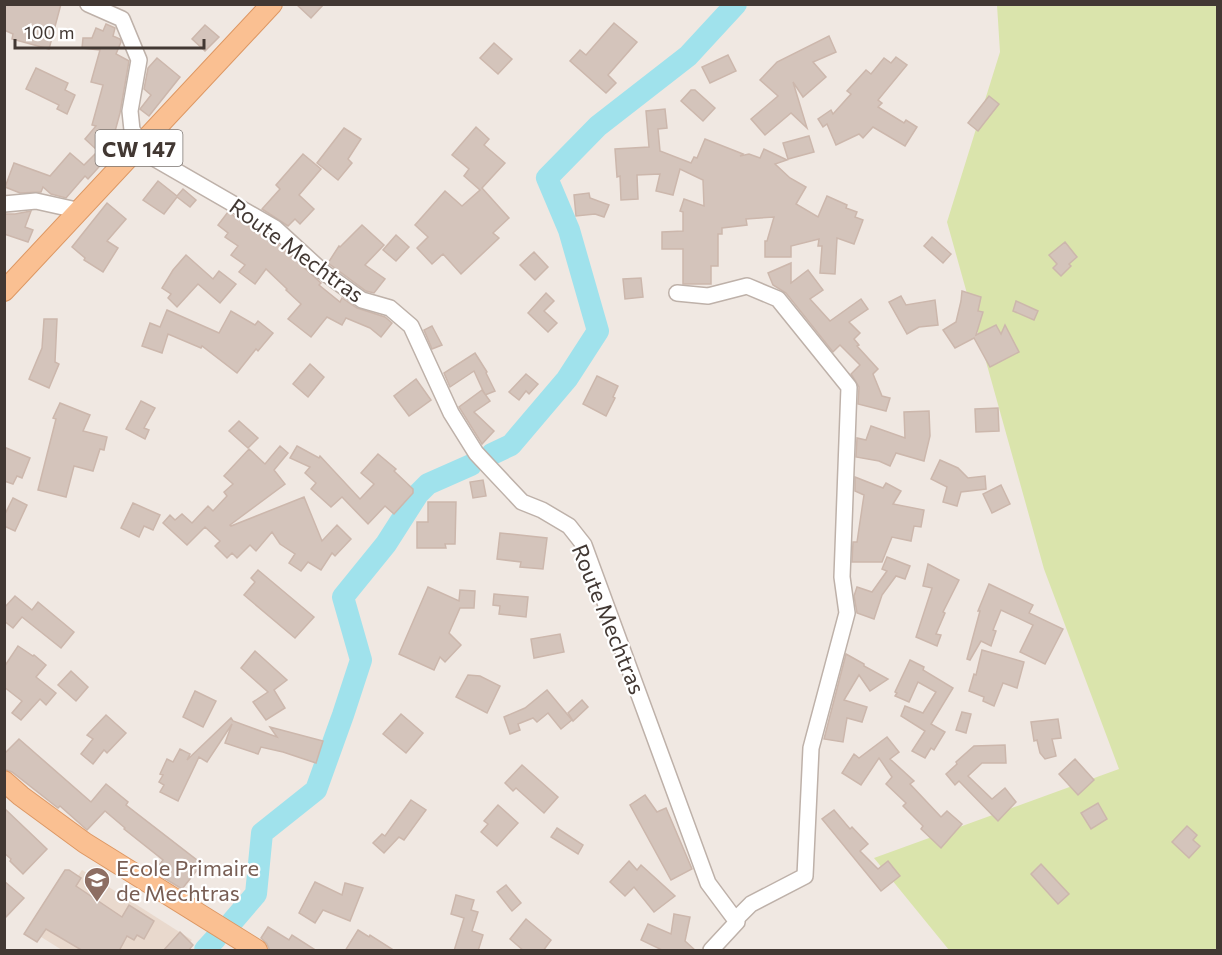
<svg xmlns="http://www.w3.org/2000/svg" width="1222" height="955" font-family="Commissioner,sans-serif">
	<style>
		.education { fill: #e9d9cd }
		.green { fill: #dae4ac }
		.lines { fill: none; stroke-linecap: round; stroke-linejoin: round }
		.river { stroke: #a0e2ec; stroke-width: 22 }
		.building { fill: #d4c4bb; stroke: #ccb7ac; stroke-width: 1.5 }
		.minor-casing { stroke: #beb1a9; stroke-width: 18 }
		.major-casing { stroke: #dd9763; stroke-width: 22 }
		.minor { stroke: #fff; stroke-width: 15 }
		.major { stroke: #fac092; stroke-width: 20 }
		.labels { text-anchor: middle; dominant-baseline: central; stroke-width: 4.5; stroke-linejoin: round; paint-order: stroke }
		.shield { fill: #fff; stroke: #7b7470; stroke-width: 1.5 }
		.shield-label { font-size: 21px; font-weight: bold; fill: #423833 }
		.street-label { font-size: 22px; fill: #423833; stroke: #fff }
		.education-label { font-size: 22px; fill: #785e54; stroke: #fff; text-anchor: start }
	</style>
	<rect width="100%" height="100%" fill="#f0e8e2"/>
	<!-- education -->
	<path class="education" d="M82 870 192 940 181 950H62L38 935Z"/>
	<!-- green -->
	<path class="green" d="M997 5H1217V950H949L874 858 1119 769 1044 569 947 222 1000 52Z"/>
	<g class="lines">
		<!-- river -->
		<g class="river">
			<path d="M492 454 511 445 567 379 598 331 569 230 547 178 598 126 688 56 736 4"/>
			<path d="M232 922 256 894 262 833 316 790 343 715 361 660 343 597 386 544 418 494 428 484 471 465"/>
			<path d="M205 950 216 938"/>
		</g>
	</g>
	<!-- building -->
	<g class="building">
		<path d="M4 4H61L49 49 12 39 13 34 4 30Z"/>
		<path d="M296 4H324L311 18Z"/>
		<path d="M614 23 637 42 608 75 616 83 606 93 570 61 580 50 586 55Z"/>
		<path d="M106 24 115 28 113 36 120 39 121 42 116 54 129 61 120 113 108 157 88 179 85 176 66 198 51 194 43 187 41 192 20 193 5 187 14 163 50 176 70 153 84 165 98 151 85 139 96 126 92 125 103 85 91 82 100 50 82 48 83 38H92L96 28 103 31Z"/>
		<path d="M205 25 219 37 205 51 192 39Z"/>
		<path d="M829 36 836 52 813 62 826 77 803 97 793 82 807 128 791 113 765 135 751 119 778 96 760 80 777 62Z"/>
		<path d="M494 43 512 59 498 74 480 58Z"/>
		<path d="M728 55 736 71 710 83 702 67Z"/>
		<path d="M896 57 907 65 878 100 882 103 878 107 904 123 906 120 917 127 905 146 873 127 863 138 859 134 836 145 827 124 823 127 818 119 831 110 833 114 851 94 847 91 866 70 871 74 884 58 891 63Z"/>
		<path d="M157 58 180 77 149 116 140 109 151 95 144 89 148 68Z"/>
		<path d="M36 68 68 83 65 90 75 95 67 114 57 109 59 105 26 89Z"/>
		<path d="M691 90H695L715 108 703 121 681 101Z"/>
		<path d="M989 96 999 104 978 131 968 123Z"/>
		<path d="M665 109 667 128 658 129 660 151 691 163 694 157 697 158 705 139 743 154 740 156 749 154 760 158 764 149 787 160 775 164 790 178 806 187 796 204 818 217 827 196 847 205 846 208 857 212 855 217 863 220 854 244 837 238 835 274 820 273 822 246H818L819 239 791 246V257H765V241H767L774 217 746 219 747 225 722 228V234H718V266H711V284H683V249H662V232L683 231V212L680 211 684 199 704 206 703 180 680 169 673 195 656 191 660 174 637 175 638 199 621 200 620 176 617 177 615 149 649 147 646 111Z"/>
		<path d="M476 127 489 139 484 145 505 163 482 188 509 218 493 233 499 238 461 274 443 254 432 264 417 248 428 237 415 225 445 191 462 206 480 190 464 176 469 169 452 155Z"/>
		<path d="M344 128 361 139 348 159 352 163 338 180 317 163Z"/>
		<path d="M809 136 814 152 788 159 783 143Z"/>
		<path d="M303 154 321 169 299 195 314 209 300 224 295 219 288 226 262 209 280 189 276 185Z"/>
		<path d="M158 181 177 196 183 189 196 200 190 207 177 197 164 214 143 200Z"/>
		<path d="M589 193 590 198 609 205 604 217 595 214 576 216 574 195Z"/>
		<path d="M107 203 126 219 107 241 118 248 103 272 84 260 85 258 72 247Z"/>
		<path d="M31 211 25 227 33 230 28 242 4 234V214H15Z"/>
		<path d="M228 212 268 239 270 237 321 283 319 285 340 302 342 298 357 308 385 317 392 323 381 337 370 328 346 318 342 325 327 317 311 337 288 319 301 304 286 290 287 289 266 269 255 284 239 272 245 265 231 255 238 246 225 237 228 233 218 225Z"/>
		<path d="M362 225 384 245 365 265 385 279 374 293 366 291 328 263 339 246 340 247Z"/>
		<path d="M396 235 409 247 396 261 383 250Z"/>
		<path d="M932 237 951 254 943 263 924 246Z"/>
		<path d="M1065 242 1077 257 1069 264 1071 266 1061 276 1053 268 1057 264 1049 255Z"/>
		<path d="M534 252 548 267 535 280 520 265Z"/>
		<path d="M186 255 213 279 219 271 236 284 220 303 198 284 177 307 168 298 171 294 162 288 173 270Z"/>
		<path d="M791 263V283L808 270 823 290 810 299 830 321 861 299 868 309 849 322 860 333 854 339 859 345 857 346 878 369 873 374 882 396 890 398 886 411 858 404 859 387 851 374 860 365 840 345 833 352 786 293 773 285 768 273Z"/>
		<path d="M641 278 643 297 625 299 623 279Z"/>
		<path d="M962 291 981 297 978 311 983 312 976 335 996 325 1001 334 1005 325 1019 352 990 367 974 338 955 348 943 330 956 322 961 301Z"/>
		<path d="M546 293 554 301 544 311 557 323 548 332 528 313Z"/>
		<path d="M901 296 906 305 935 300 938 325 919 327 907 334 889 302Z"/>
		<path d="M1016 301 1038 311 1034 320 1013 311Z"/>
		<path d="M167 310 219 333 231 311 255 325 258 321 273 333 258 351 256 349 237 373 202 346 201 348 168 334 162 353 142 346 150 323 160 327Z"/>
		<path d="M44 319H57L55 362 59 364 49 388 29 379 42 348Z"/>
		<path d="M432 326 442 345 432 349 424 330Z"/>
		<path d="M475 353 487 372 486 373 495 391 485 395 474 371 450 387 444 373Z"/>
		<path d="M310 364 324 377 308 397 293 384Z"/>
		<path d="M526 374 538 384 529 394 526 391 519 400 509 392Z"/>
		<path d="M597 376 618 386 613 397 615 398 606 416 583 404Z"/>
		<path d="M416 379 431 400 409 416 394 396Z"/>
		<path d="M482 390 490 401 474 412 494 431 482 444 459 407Z"/>
		<path d="M141 401 155 408 144 428 149 430 145 439 126 429Z"/>
		<path d="M60 403 90 415 83 431 107 437 104 450 100 449 93 471 74 466 66 497 38 490 56 419 53 418Z"/>
		<path d="M998 408 999 431 976 432 975 409Z"/>
		<path d="M929 411 930 436 924 461 896 453 890 466 879 461 856 457 857 438 866 440 871 426 905 438 904 412Z"/>
		<path d="M239 421 258 438 248 448 229 431Z"/>
		<path d="M280 446 288 453 274 470 285 484 230 525 231 526 304 497 322 541 337 525 351 539 335 556 332 553 321 570 308 562 301 571 289 563 295 554 280 544 272 532 256 551 250 545 237 558 232 553 227 558 215 546 220 541 205 527 187 545 163 523 170 515 175 520 182 514 192 523 208 506 213 511 227 496 224 492 233 484 224 476 249 449 265 464Z"/>
		<path d="M297 446 319 458 320 456 360 499 374 484 361 473 378 454 396 469 394 471 413 489V493L394 514 385 506 368 524 342 497 331 507 311 489 316 483 305 473 310 467 290 458Z"/>
		<path d="M4 447 30 458 22 478 17 476 13 484 4 481Z"/>
		<path d="M940 460 958 468 968 478 985 476 986 489 961 492 957 506 943 502 947 487 931 479Z"/>
		<path d="M855 477 883 488 886 483 901 491 893 504 924 510 921 527 914 526 911 541 892 537 882 562H852L853 542H857L864 495 855 491Z"/>
		<path d="M483 480 486 496 473 498 470 482Z"/>
		<path d="M1001 485 1010 504 992 513 983 494Z"/>
		<path d="M13 498 27 505 15 531 4 526V516Z"/>
		<path d="M428 502H456L455 544H445L446 548H417V522H428Z"/>
		<path d="M133 503 160 515 153 530 144 526 139 537 121 528Z"/>
		<path d="M500 533 547 538 543 569 520 567 521 562 497 559Z"/>
		<path d="M887 557 910 566 905 579 896 576 882 595 874 619 857 613 854 596 857 587 872 592 887 571 882 569Z"/>
		<path d="M928 564 959 580 943 612 945 613 936 634 941 635 937 646 916 637 932 588 923 586Z"/>
		<path d="M258 570 314 617 295 638 244 595 255 582 251 578Z"/>
		<path d="M989 584 1033 605 1029 613 1063 629 1045 664 1020 652 1033 625 1001 610 993 630 996 631 991 646 981 641 970 660 967 659 980 611H978Z"/>
		<path d="M428 587 459 601 460 590 475 591 474 608H460L449 633 461 645 445 662 440 657 434 670 399 654Z"/>
		<path d="M494 594 528 597 526 617 499 614 500 606 493 605Z"/>
		<path d="M15 596 32 610 38 602 74 632 61 648 22 617 13 628 4 621V608Z"/>
		<path d="M560 634 564 652 534 658 531 639Z"/>
		<path d="M18 646 33 656 34 655 46 665 36 677 56 693 46 705 40 699 21 720 12 713 22 701 4 687V667Z"/>
		<path d="M982 650 1024 662 1017 688 1003 683 994 706 983 701 984 697 969 691 974 674 976 675Z"/>
		<path d="M255 651 287 680 274 690 285 708 266 720 253 702 268 692 241 668Z"/>
		<path d="M846 654 864 664V666L888 679 870 691 859 675 844 700 867 707 862 722 847 718 843 742 824 739Z"/>
		<path d="M910 660 924 667 923 670 953 688 931 724 945 732 934 750 931 748 925 758 912 751 925 731 901 716 905 706 923 713 936 692 918 682 909 702 895 696 897 693 895 692Z"/>
		<path d="M71 671 88 687 76 701 58 685Z"/>
		<path d="M468 675 480 676 500 686 487 713 456 697Z"/>
		<path d="M547 690 572 720 561 729 548 713 537 722 533 718 518 724 520 730 510 734 504 717 525 708Z"/>
		<path d="M195 691 216 701 203 727 183 717Z"/>
		<path d="M582 700 588 707 573 721 568 713Z"/>
		<path d="M962 712 971 714 966 733 956 730Z"/>
		<path d="M401 714 423 733 406 753 383 734Z"/>
		<path d="M106 715 126 733 107 753 104 750 93 764 81 754 93 739 87 735Z"/>
		<path d="M231 718 233 721 277 737 270 727 323 741 316 763 283 752 261 747 258 754 225 743 232 724 207 762 199 757 178 801 160 792 164 785 159 782 163 775 160 774 167 759 173 762 180 749 190 754 187 760Z"/>
		<path d="M1058 719 1061 738 1052 739 1056 756 1045 759 1040 753 1037 740 1034 741 1031 722Z"/>
		<path d="M887 737 899 752 890 759 914 781 910 784 941 817 947 811 962 824 941 848 921 829 923 826 903 806 906 803 886 784 892 777 879 758 861 785 842 773 854 754 859 758Z"/>
		<path d="M19 739 91 802 106 784 128 802 126 805 202 864 182 889 154 872 163 860 124 829 125 828 105 811 87 830 60 806 58 808 12 772 4 769V754Z"/>
		<path d="M1005 745 1006 763H982L968 776 992 799 1005 788 1016 802 998 821 959 781 955 785 946 774 957 764 956 762 974 746Z"/>
		<path d="M1075 759 1094 780 1078 795 1059 774Z"/>
		<path d="M522 765 558 797 544 813 516 788 513 791 505 783Z"/>
		<path d="M645 795 657 812 666 808 692 869 671 880 630 805Z"/>
		<path d="M411 800 426 810 404 840 399 837 384 853 373 843 382 834 385 836Z"/>
		<path d="M1098 803 1107 819 1091 829 1081 813Z"/>
		<path d="M498 805 518 823 497 846 481 832 488 824 484 821Z"/>
		<path d="M4 808 47 849 23 874 10 861 11 859 4 853Z"/>
		<path d="M834 810 850 829 852 827 868 844 860 851 878 869 888 861 900 876 881 891 822 819Z"/>
		<path d="M1187 826 1197 835 1193 840 1200 846 1189 858 1172 842Z"/>
		<path d="M557 828 583 845 578 854 551 837Z"/>
		<path d="M629 861 637 870 641 865 675 896 654 912 634 887 625 896 610 882Z"/>
		<path d="M1041 864 1069 894 1058 904 1031 874Z"/>
		<path d="M65 870H69L81 878 76 886 122 917 129 905 154 921 144 939 137 935 134 940 127 936 119 951H83L46 929 37 942 24 934Z"/>
		<path d="M4 881 24 898 4 919Z"/>
		<path d="M315 882 342 895 345 883 363 888 350 921 323 910 315 923 299 913Z"/>
		<path d="M506 885 521 903 512 911 497 892Z"/>
		<path d="M456 895 474 900 471 910 478 912 472 931 483 935 478 951H454L464 918 451 914Z"/>
		<path d="M674 914 690 917 685 941 696 951H664L641 940 648 924 671 934Z"/>
		<path d="M526 919 551 940 543 951H524L510 939Z"/>
		<path d="M268 927 289 940 292 935 317 951H270L267 944 261 938Z"/>
		<path d="M358 930 369 937 370 935 395 951H345Z"/>
		<path d="M180 932 193 945 188 951H163Z"/>
	</g>
	<g class="lines">
		<!-- minor casing -->
		<g class="minor-casing">
			<g id="minor">
				<path d="M88 4 122 19 139 60 130 111 132 130 143 145"/>
				<path d="M138 149 275 228 322 271 362 300 390 308 411 326 451 413 476 453 522 502 542 510 569 526 584 545 708 883 737 922 711 950"/>
				<path d="M4 204 36 201 81 211"/>
				<path d="M677 293 708 296 747 286 778 299 849 387 842 577 847 613 811 748 805 876 751 904 735 920"/>
			</g>
		</g>
		<!-- major casing -->
		<g class="major-casing">
			<g id="major">
				<path d="M4 291 272 4"/>
				<path d="M4 781 21 796 85 843 257 950"/>
			</g>
		</g>
		<!-- minor -->
		<use href="#minor" class="minor"/>
		<!-- major -->
		<use href="#major" class="major"/>
	</g>
	<!-- icons -->
	<defs>
		<g id="school-pin" transform="scale(1.35)"><path d="M0 17L-7.5 6A9.5 9.5 0 1 1 7.5 6Z" fill="#8d6e63" stroke="#fff"/><path d="M0-5L7-2L0 1L-7-2ZM-4 1L0 2.5L4 1V4Q0 6-4 4Z" fill="#fff"/></g>
	</defs>
	<g fill-rule="evenodd">
		<use href="#school-pin" x="97" y="880"/>
	</g>
	<g class="labels">
		<!-- shield labels -->
		<rect class="shield" x="95.5" y="130" width="87" height="36" rx="4.5"/>
		<g class="shield-label">
			<text x="139" y="148">CW 147</text>
		</g>
		<!-- street labels -->
		<g class="street-label">
			<text transform="translate(297 250) rotate(36)">Route Mechtras</text>
			<text transform="translate(609 619) rotate(68)">Route Mechtras</text>
		</g>
		<!-- education labels -->
		<g class="education-label">
			<text x="116" y="867">Ecole Primaire<tspan x="116" dy="25">de Mechtras</tspan></text>
		</g>
	</g>
	<!-- border -->
	<rect width="1222" height="955" fill="none" stroke="#423833" stroke-width="12"/>
	<!-- scale -->
	<path d="M15 39v9h189v-9" fill="none" stroke="#423833" stroke-width="3"/>
	<text x="24" y="39" font-size="18" fill="#423833" stroke="#ffffff" stroke-width="4.5" paint-order="stroke">100 m</text>
</svg>
